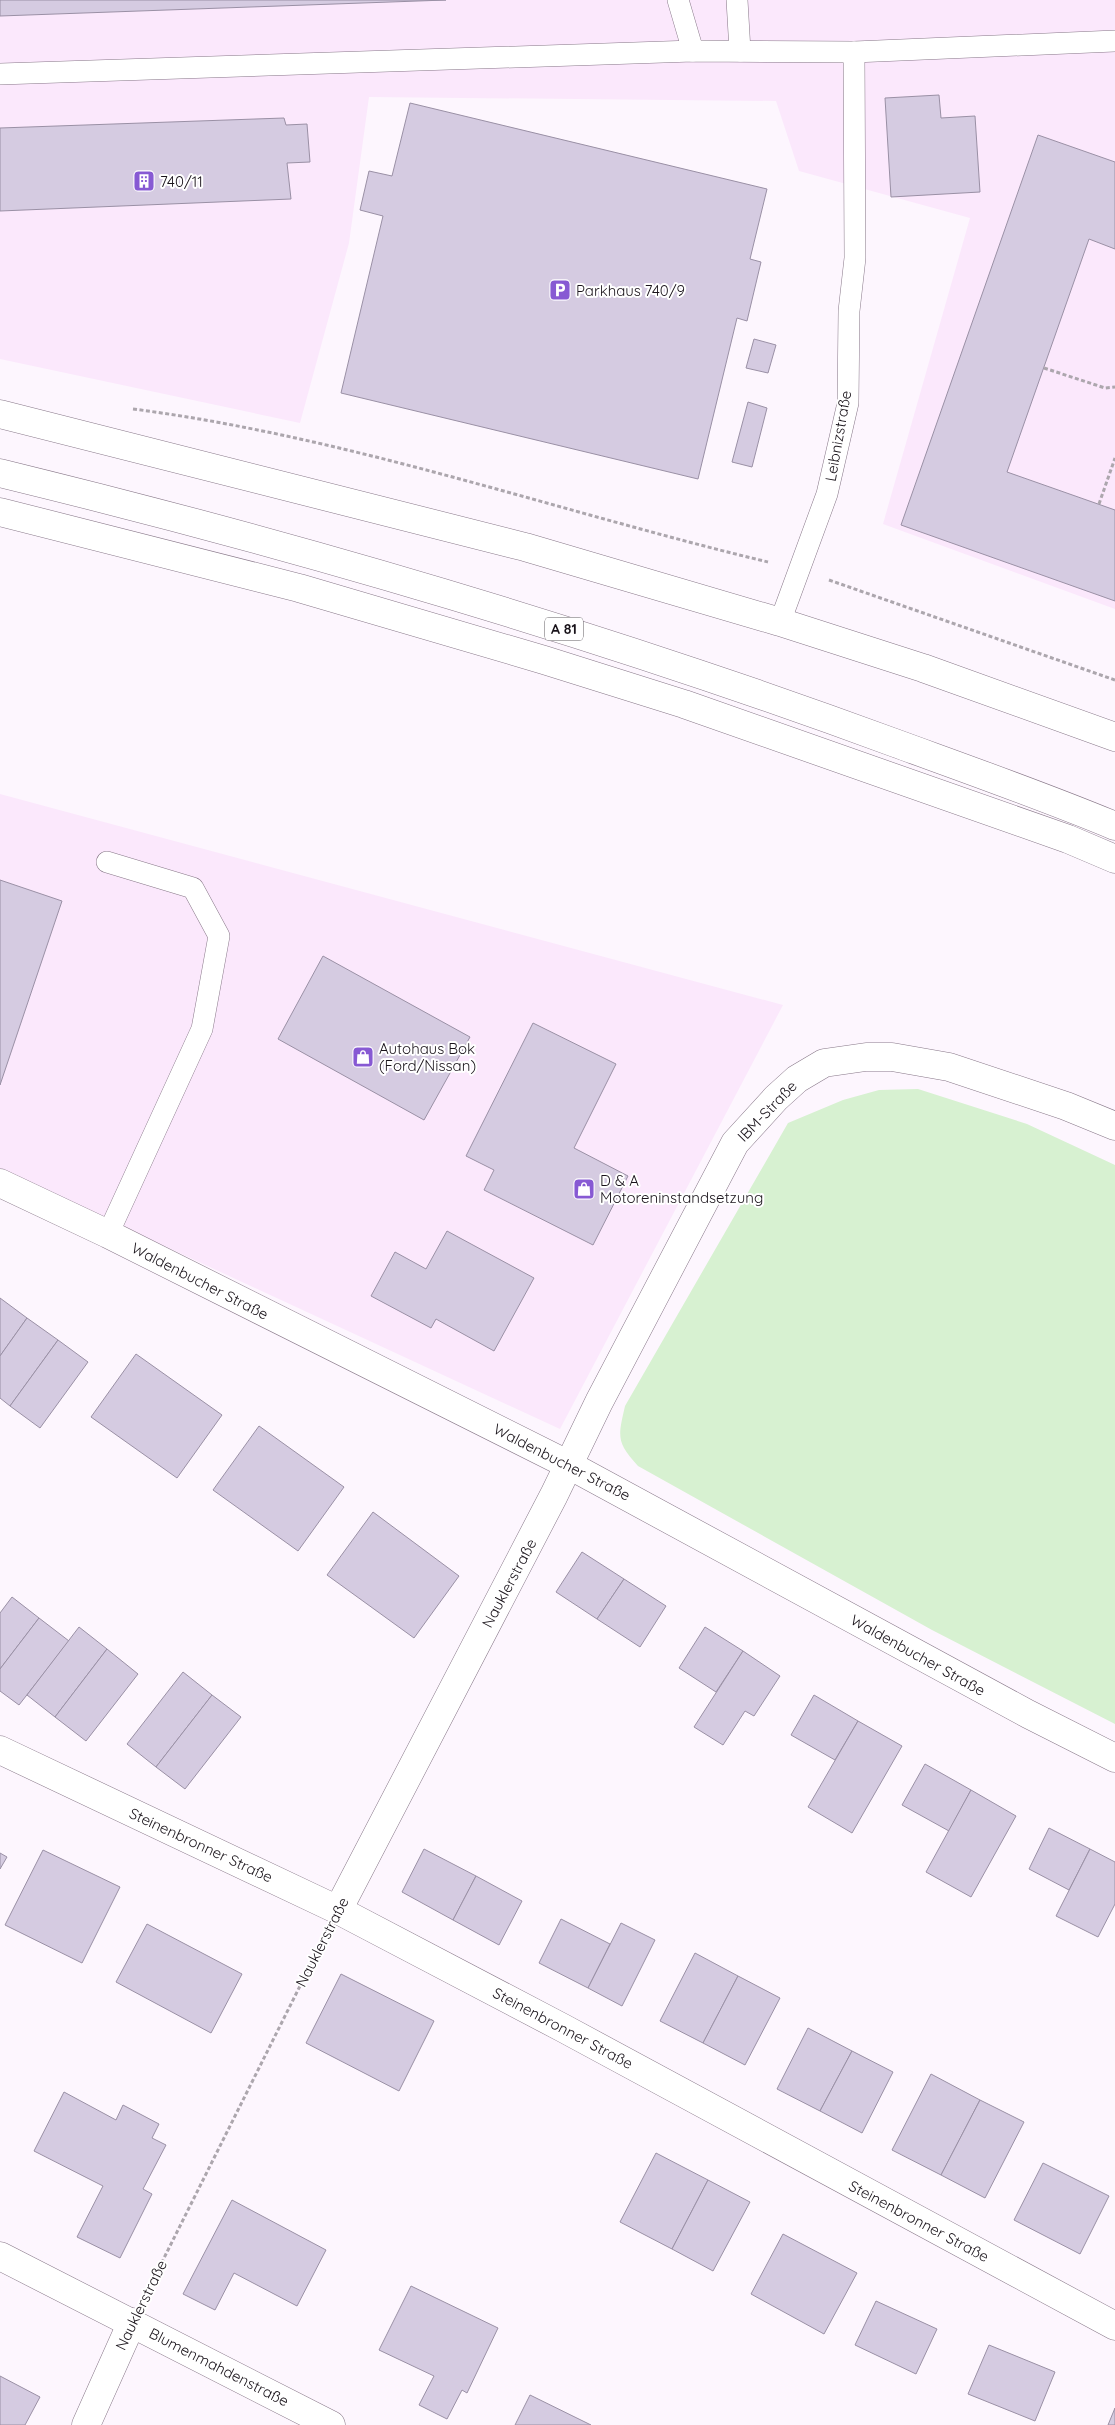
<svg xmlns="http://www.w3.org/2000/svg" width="1115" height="2425" font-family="Quicksand,sans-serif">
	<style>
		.built { fill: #fbe8fc }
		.green { fill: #d7f1d1 }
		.building { fill: #d5cbe1; stroke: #9a90a5 }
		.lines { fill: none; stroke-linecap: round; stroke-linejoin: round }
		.service-casing { stroke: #887889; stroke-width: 22 }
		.minor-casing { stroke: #887889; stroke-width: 29 }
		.tertiary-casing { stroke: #887889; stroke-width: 29 }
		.motorway-casing { stroke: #887889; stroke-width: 29 }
		.path { stroke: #aca6ad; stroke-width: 3; stroke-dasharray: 4 2.5; stroke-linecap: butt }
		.service { stroke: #fff; stroke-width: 21 }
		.minor { stroke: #fff; stroke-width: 28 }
		.tertiary { stroke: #fff; stroke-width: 28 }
		.motorway { stroke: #fff; stroke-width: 28 }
		.labels { text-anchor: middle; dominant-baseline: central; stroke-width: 4; stroke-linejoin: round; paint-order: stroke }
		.shield { fill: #fff; stroke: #5e5a5f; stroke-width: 1 }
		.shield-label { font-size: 14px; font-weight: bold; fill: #19131a }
		.poi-label { font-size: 15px; fill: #19131a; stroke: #fff; text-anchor: start }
		.street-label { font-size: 15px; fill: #19131a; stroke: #fff }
	</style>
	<rect width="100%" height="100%" fill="#fdf6fe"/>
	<!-- built -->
	<g class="built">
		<path d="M0 0H1115V609L883 524 970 218 799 171 776 101 369 97 349 243 300 423 0 359Z"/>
		<path d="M0 794 783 1005 560 1429 0 1170Z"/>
	</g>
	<!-- green -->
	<path class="green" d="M918 1089 1027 1124 1115 1165V1724L932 1630 638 1466C616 1442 618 1437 625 1406L788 1123 843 1100 879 1090Z"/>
	<!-- building -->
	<g class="building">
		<path d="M0 0H446L0 16Z"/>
		<path d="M939 95 941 118 975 116 980 192 891 197 885 98Z"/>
		<path d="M410 103 767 189 750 259 761 262 747 321 737 318 698 479 341 393 383 216 360 210 369 171 392 176Z"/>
		<path d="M284 118 286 125 307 124 310 162 287 163 291 199 0 211V128Z"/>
		<path d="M1038 135 1115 162V249L1089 239 1007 472 1115 510V601L901 525Z"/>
		<path d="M754 339 776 345 768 373 746 368Z"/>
		<path d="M748 402 767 408 752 467 732 462Z"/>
		<path d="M0 880 62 901 0 1085Z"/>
		<path d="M323 956 470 1037 424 1120 278 1039Z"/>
		<path d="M533 1023 616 1064 574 1148 628 1176 593 1245 484 1190 494 1170 466 1156Z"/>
		<path d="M447 1231 534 1278 494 1351 436 1319 431 1328 371 1296 395 1252 426 1269Z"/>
		<path d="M0 1298 27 1318 0 1356Z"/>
		<path d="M27 1318 58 1340 10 1406 0 1398V1356Z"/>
		<path d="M58 1340 88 1362 40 1428 10 1406Z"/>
		<path d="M136 1354 222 1415 177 1478 91 1417Z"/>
		<path d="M259 1426 344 1487 298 1551 213 1490Z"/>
		<path d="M373 1512 459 1576 414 1638 327 1575Z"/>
		<path d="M582 1552 624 1579 597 1619 556 1592Z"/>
		<path d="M624 1579 666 1606 640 1647 597 1619Z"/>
		<path d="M12 1597 39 1618 0 1669V1613Z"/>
		<path d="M39 1618 69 1641 19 1705 0 1691V1669Z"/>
		<path d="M79 1627 107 1649 55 1717 27 1695Z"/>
		<path d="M705 1627 743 1651 716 1692 679 1668Z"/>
		<path d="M107 1649 138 1674 86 1741 55 1717Z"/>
		<path d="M743 1651 780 1676 754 1716 745 1711 723 1745 694 1727Z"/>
		<path d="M183 1672 212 1695 156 1767 127 1744Z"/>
		<path d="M212 1695 241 1717 185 1789 156 1767Z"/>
		<path d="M814 1695 858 1721 835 1760 791 1735Z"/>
		<path d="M858 1721 902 1746 852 1833 808 1807Z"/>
		<path d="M925 1764 971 1790 949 1831 902 1805Z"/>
		<path d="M971 1790 1016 1816 971 1897 926 1872Z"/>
		<path d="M1049 1828 1090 1849 1069 1890 1029 1869Z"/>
		<path d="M424 1849 476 1876 453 1920 402 1892Z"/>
		<path d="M1090 1849 1115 1862V1904L1098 1937 1056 1916Z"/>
		<path d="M43 1850 120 1887 82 1963 5 1925Z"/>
		<path d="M0 1853 7 1857 0 1869Z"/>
		<path d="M476 1876 522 1901 499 1945 453 1920Z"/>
		<path d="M561 1919 610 1944 588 1988 539 1963Z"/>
		<path d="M621 1923 655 1940 622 2006 588 1988Z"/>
		<path d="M147 1924 242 1974 211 2033 116 1982Z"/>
		<path d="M695 1953 738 1976 703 2043 660 2021Z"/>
		<path d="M341 1974 434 2021 399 2091 306 2043Z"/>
		<path d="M738 1976 780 1998 745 2065 703 2043Z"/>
		<path d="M808 2028 852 2051 820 2111 777 2089Z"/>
		<path d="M852 2051 893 2072 862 2133 820 2111Z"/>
		<path d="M931 2074 980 2100 941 2175 892 2150Z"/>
		<path d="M64 2092 116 2120 123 2105 159 2124 152 2138 166 2145 143 2189 152 2194 120 2258 77 2237 103 2186 34 2151Z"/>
		<path d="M980 2100 1024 2122 985 2198 941 2175Z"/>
		<path d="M656 2153 708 2180 672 2249 620 2222Z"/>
		<path d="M1043 2163 1109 2196 1080 2254 1014 2220Z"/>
		<path d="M708 2180 750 2202 713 2271 672 2249Z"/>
		<path d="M232 2200 326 2250 297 2306 234 2273 215 2310 183 2294Z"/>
		<path d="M783 2234 857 2273 824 2334 751 2294Z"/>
		<path d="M411 2286 498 2328 467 2393 462 2390 447 2419 419 2405 434 2376 379 2350Z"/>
		<path d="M876 2301 937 2329 916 2374 855 2345Z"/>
		<path d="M989 2345 1055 2372 1035 2421 968 2394Z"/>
		<path d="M0 2376 40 2397 25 2425H0Z"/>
		<path d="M530 2395 591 2425H515Z"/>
		<path d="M1115 2408V2425H1108Z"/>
	</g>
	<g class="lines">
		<!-- service casing -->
		<g class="service-casing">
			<g id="service">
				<path d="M678 0 693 51"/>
				<path d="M737 0 740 51"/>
				<path d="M0 74 693 51 854 52 1115 41"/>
				<path d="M780 622 827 494 848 403 849 311 855 258 854 52"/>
				<path d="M107 862 193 888 219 936 202 1029 108 1234"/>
			</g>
		</g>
		<!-- minor casing -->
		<g class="minor-casing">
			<g id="minor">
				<path d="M0 1183 108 1234 569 1465 1028 1714 1115 1758"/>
				<path d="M0 1750 338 1910 563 2028 1115 2326"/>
				<path d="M338 1910 554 1495 599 1402 735 1143 776 1098 797 1079 824 1063 866 1057H892L949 1067 1066 1106 1115 1126"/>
				<path d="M0 2256 331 2425"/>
				<path d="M86 2425 132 2322"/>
			</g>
		</g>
		<!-- tertiary casing -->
		<g class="tertiary-casing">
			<path id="tertiary" d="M0 414 525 547 780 622 923 668 1115 737"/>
		</g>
		<!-- motorway casing -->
		<g class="motorway-casing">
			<g id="motorway">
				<path d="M0 473C303 547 602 635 895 743 969 770 1043 796 1115 826"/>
				<path d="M0 512 299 588 544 660 684 704 1068 839 1115 859"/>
			</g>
		</g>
		<!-- path -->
		<g class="path">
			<path d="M1044 368 1105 388 1115 387"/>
			<path d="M133 409C349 437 556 511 768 562"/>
			<path d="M1099 504 1115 458"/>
			<path d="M829 580 1115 680"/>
			<path d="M147 2292 322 1942"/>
		</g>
		<!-- service -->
		<use href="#service" class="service"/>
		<!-- minor -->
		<use href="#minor" class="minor"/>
		<!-- tertiary -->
		<use href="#tertiary" class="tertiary"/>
		<!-- motorway -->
		<use href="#motorway" class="motorway"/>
	</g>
	<!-- icons -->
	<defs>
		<g id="building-square" transform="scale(1.125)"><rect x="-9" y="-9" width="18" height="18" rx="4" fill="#8759d3" stroke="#fff"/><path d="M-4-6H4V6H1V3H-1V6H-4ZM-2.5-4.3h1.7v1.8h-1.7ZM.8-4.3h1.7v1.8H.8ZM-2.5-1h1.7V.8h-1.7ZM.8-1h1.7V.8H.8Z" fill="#fff"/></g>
		<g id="parking-square" transform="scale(1.125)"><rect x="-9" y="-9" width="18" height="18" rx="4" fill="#8759d3" stroke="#fff"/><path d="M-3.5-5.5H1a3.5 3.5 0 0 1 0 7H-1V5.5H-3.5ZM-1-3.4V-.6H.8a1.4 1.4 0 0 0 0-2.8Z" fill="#fff"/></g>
		<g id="shop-square" transform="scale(1.125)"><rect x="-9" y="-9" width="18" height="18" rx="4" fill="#8759d3" stroke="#fff"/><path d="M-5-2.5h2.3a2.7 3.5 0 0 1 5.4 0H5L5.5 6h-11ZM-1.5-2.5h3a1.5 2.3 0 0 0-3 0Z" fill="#fff"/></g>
	</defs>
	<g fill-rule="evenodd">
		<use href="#building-square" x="144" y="181"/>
		<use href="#parking-square" x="560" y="290"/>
		<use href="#shop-square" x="363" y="1057"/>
		<use href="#shop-square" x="584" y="1189"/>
	</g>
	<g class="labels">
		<!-- shield labels -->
		<rect class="shield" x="545" y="617.5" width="38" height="23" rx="4"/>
		<g class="shield-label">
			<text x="564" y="629">A 81</text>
		</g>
		<!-- poi labels -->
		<g class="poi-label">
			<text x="160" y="181">740/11</text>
			<text x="576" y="290">Parkhaus 740/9</text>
			<text x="379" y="1048">Autohaus Bok<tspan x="379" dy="17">(Ford/Nissan)</tspan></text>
			<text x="600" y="1180">D &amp; A<tspan x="600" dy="17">Motoreninstandsetzung</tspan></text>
		</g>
		<!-- street labels -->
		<g class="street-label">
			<text transform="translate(838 436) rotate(-80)">Leibnizstraße</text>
			<text transform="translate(767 1111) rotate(-46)">IBM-Straße</text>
			<text transform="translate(200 1281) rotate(27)">Waldenbucher Straße</text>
			<text transform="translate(562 1462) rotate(27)">Waldenbucher Straße</text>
			<text transform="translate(509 1583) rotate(-62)">Nauklerstraße</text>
			<text transform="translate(918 1655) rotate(29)">Waldenbucher Straße</text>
			<text transform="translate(201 1845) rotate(25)">Steinenbronner Straße</text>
			<text transform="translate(322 1942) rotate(-63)">Nauklerstraße</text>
			<text transform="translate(563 2028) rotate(28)">Steinenbronner Straße</text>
			<text transform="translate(919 2221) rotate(28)">Steinenbronner Straße</text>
			<text transform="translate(141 2305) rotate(-64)">Nauklerstraße</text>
			<text transform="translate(219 2367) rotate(27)">Blumenmahdenstraße</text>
		</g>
	</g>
</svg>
